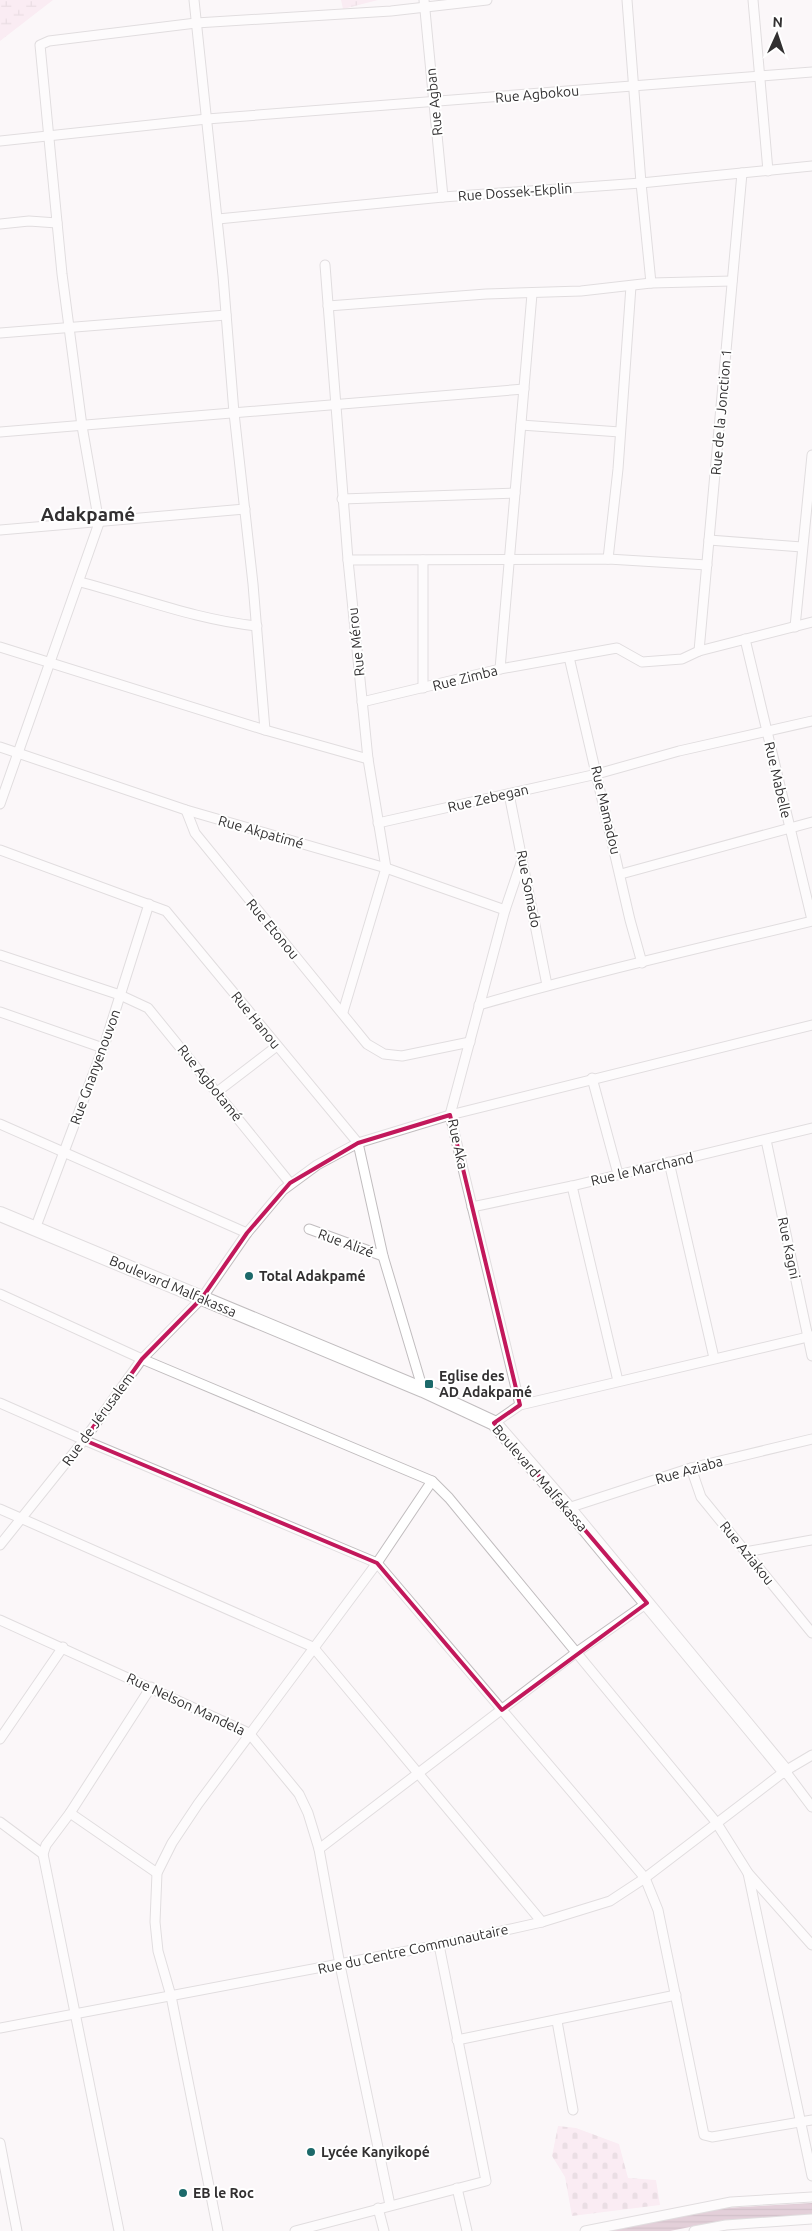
<svg xmlns="http://www.w3.org/2000/svg" width="812" height="2231" font-family="Ubuntu,sans-serif">
	<style>
		.wetland { fill: url(#wetland-marsh) }
		.cemetery { fill: url(#cemetery-stones) }
		.water { fill: url(#water-rules) }
		.lines { fill: none; stroke-linecap: round; stroke-linejoin: round }
		.street-casing { stroke: #c1bdbf; stroke-width: 11 }
		.secondary-casing { stroke: #c1bdbf; stroke-width: 16 }
		.street { stroke: #fff; stroke-width: 9 }
		.secondary { stroke: #fff; stroke-width: 14 }
		.marked { fill: none; stroke: #c2185b; stroke-width: 4; stroke-linejoin: round }
		.poi-dot { fill: #1c696a; stroke: #fff; stroke-width: 2 }
		.labels { text-anchor: middle; dominant-baseline: central; stroke-width: 4; stroke-linejoin: round; paint-order: stroke }
		.street-label { font-size: 14px; fill: #323031; stroke: #fff }
		.poi-label { font-size: 14px; font-weight: bold; fill: #323031; stroke: #fff; text-anchor: start }
		.district-label { font-size: 19px; font-weight: bold; fill: #323031; stroke: #fff }
	</style>
	<defs>
		<pattern id="wetland-marsh" width="20" height="14" patternUnits="userSpaceOnUse" patternTransform="scale(1.25)"><rect width="20" height="14" fill="#f8ddea"/><path d="M1 5h8M5 5V1M11 12h8M15 12V8" fill="none" stroke="#d5bec9"/></pattern>
		<pattern id="cemetery-stones" width="16" height="16" patternUnits="userSpaceOnUse" patternTransform="scale(1.25)"><rect width="16" height="16" fill="#f8ddea"/><path d="M2 7V4a2 2 0 0 1 4 0v3zM10 15v-3a2 2 0 0 1 4 0v3z" fill="#d5bec9"/></pattern>
		<pattern id="water-rules" width="6" height="5" patternUnits="userSpaceOnUse" patternTransform="scale(1.25)"><rect width="6" height="5" fill="#c59eb1"/><path d="M0 2.5h6" fill="none" stroke="#a18191"/></pattern>
	</defs>
	<rect width="100%" height="100%" fill="#fbf7f9"/>
	<!-- wetland -->
	<g class="wetland">
		<path d="M0 0H53L0 41Z"/>
		<path d="M341 0H378L343 9Z"/>
	</g>
	<!-- cemetery -->
	<path class="cemetery" d="M558 2126 576 2128 619 2144 628 2178 656 2180 660 2205 572 2216 565 2177 552 2156Z"/>
	<!-- water -->
	<path class="water" d="M812 2203V2217L805 2219 725 2220 670 2231H604L724 2208Z"/>
	<g class="lines">
		<!-- street casing -->
		<g class="street-casing">
			<g id="street">
				<path d="M194 0 223 276 234 413 253 584 265 730"/>
				<path d="M424 0 443 197"/>
				<path d="M627 0 641 183 651 283"/>
				<path d="M753 0 768 171"/>
				<path d="M0 141 207 119 812 72"/>
				<path d="M218 219 443 197 641 183 812 166"/>
				<path d="M0 224 29 221 57 223"/>
				<path d="M325 265 348 560 368 759 386 868 343 1012"/>
				<path d="M328 306 486 294 581 291 651 283 732 281"/>
				<path d="M0 333 226 315"/>
				<path d="M521 425 620 432"/>
				<path d="M0 432 524 389"/>
				<path d="M342 499 515 493"/>
				<path d="M0 530 245 509"/>
				<path d="M709 540 802 547"/>
				<path d="M608 559 618 469 631 286"/>
				<path d="M348 560 608 559 707 565"/>
				<path d="M80 582C139 597 196 620 257 626"/>
				<path d="M795 627 812 455"/>
				<path d="M745 639 812 920"/>
				<path d="M0 647 265 730 368 759"/>
				<path d="M699 651 742 173"/>
				<path d="M569 657 630 920 642 963"/>
				<path d="M500 669 532 294"/>
				<path d="M423 688V560"/>
				<path d="M362 702 500 669 617 648 642 662 682 659 699 651 812 622"/>
				<path d="M0 747 186 810 386 868 505 910"/>
				<path d="M509 794 547 985"/>
				<path d="M0 804 99 523 82 426 62 274 40 45 49 41 196 23 391 11 487 0"/>
				<path d="M186 810 195 833 367 1044 384 1054 402 1056 470 1042"/>
				<path d="M378 823 597 774 679 751 812 721"/>
				<path d="M0 850 166 911 358 1143 383 1256 423 1390"/>
				<path d="M621 874 812 822"/>
				<path d="M0 955 120 995 148 1008 290 1183"/>
				<path d="M479 1005C589 973 701 948 812 921"/>
				<path d="M0 1012 103 1048"/>
				<path d="M592 1078 618 1174"/>
				<path d="M217 1092 277 1046"/>
				<path d="M0 1124 247 1233"/>
				<path d="M766 1140 812 1356"/>
				<path d="M669 1162 714 1358"/>
				<path d="M572 1186 618 1381"/>
				<path d="M472 1207 572 1186 812 1128"/>
				<path d="M35 1229 106 1040 149 904"/>
				<path d="M309 1229 383 1256"/>
				<path d="M0 1294 142 1359 432 1481 449 1498 716 1822 748 1873 812 1945"/>
				<path d="M0 1403 84 1440 377 1563 645 1878 658 1910 704 2135 712 2137 812 2120"/>
				<path d="M520 1405 450 1115 505 910 523 857"/>
				<path d="M494 1423 520 1405 812 1336"/>
				<path d="M691 1468 701 1497 812 1633"/>
				<path d="M568 1508 691 1468 812 1439"/>
				<path d="M0 1509 313 1647 542 1922"/>
				<path d="M0 1545 84 1440 142 1359 202 1298 247 1233 283 1190 317 1165 358 1143 450 1115 812 1025"/>
				<path d="M745 1552 812 1540"/>
				<path d="M0 1620 249 1733 299 1794 308 1813 319 1849 340 1965 390 2205"/>
				<path d="M0 1739 63 1647"/>
				<path d="M785 1771 812 1807"/>
				<path d="M70 1813 157 1873"/>
				<path d="M0 1822 43 1854"/>
				<path d="M319 1849 577 1652 647 1603"/>
				<path d="M748 1873 812 2176"/>
				<path d="M557 2021 573 2110"/>
				<path d="M0 2028 439 1945 542 1922 610 1901 645 1878 785 1771 812 1755"/>
				<path d="M457 2040 676 1995"/>
				<path d="M0 2143 17 2231"/>
				<path d="M457 2188 467 2231"/>
				<path d="M378 2208 384 2231"/>
				<path d="M119 2231 43 1854 46 1845 70 1813 151 1687"/>
				<path d="M218 2231 171 1996 158 1951 155 1922 157 1873 172 1843 198 1804 377 1563 432 1481"/>
				<path d="M295 2231 486 2181 439 1945"/>
				<path d="M585 2231 731 2202 812 2197"/>
				<path d="M694 2231 726 2225 812 2219"/>
			</g>
		</g>
		<!-- secondary casing -->
		<g class="secondary-casing">
			<path id="secondary" d="M0 1214 423 1390 494 1423 568 1508 785 1771"/>
		</g>
		<!-- street -->
		<use href="#street" class="street"/>
		<!-- secondary -->
		<use href="#secondary" class="secondary"/>
	</g>
	<!-- marked area -->
	<path d="M0 0H812V2231H0ZM450 1115 520 1405 494 1423 647 1603 502 1710 377 1563 84 1440 142 1359 202 1298 247 1233 290 1183 358 1143Z" fill="#fbf7f9" fill-opacity=".55" fill-rule="evenodd"/>
	<path class="marked" d="M450 1115 520 1405 494 1423 647 1603 502 1710 377 1563 84 1440 142 1359 202 1298 247 1233 290 1183 358 1143Z"/>
	<!-- markers -->
	<g class="poi-dot">
		<circle cx="249" cy="1276" r="5"/>
		<rect x="424" y="1379" width="10" height="10" rx="2.5"/>
		<circle cx="311" cy="2152" r="5"/>
		<circle cx="183" cy="2193" r="5"/>
	</g>
	<g class="labels">
		<!-- street labels -->
		<g class="street-label">
			<text transform="translate(537 94) rotate(-5)">Rue Agbokou</text>
			<text transform="translate(434 102) rotate(-96)">Rue Agban</text>
			<text transform="translate(515 192) rotate(-4)">Rue Dossek-Ekplin</text>
			<text transform="translate(721 412) rotate(-85)">Rue de la Jonction 1</text>
			<text transform="translate(356 642) rotate(-96)">Rue Mérou</text>
			<text transform="translate(465 678) rotate(-14)">Rue Zimba</text>
			<text transform="translate(778 780) rotate(77)">Rue Mabelle</text>
			<text transform="translate(488 798) rotate(-13)">Rue Zebegan</text>
			<text transform="translate(606 810) rotate(77)">Rue Mamadou</text>
			<text transform="translate(261 832) rotate(16)">Rue Akpatimé</text>
			<text transform="translate(529 889) rotate(79)">Rue Somado</text>
			<text transform="translate(273 929) rotate(50)">Rue Etonou</text>
			<text transform="translate(256 1020) rotate(51)">Rue Hanou</text>
			<text transform="translate(95 1067) rotate(-70)">Rue Gnanyenouvon</text>
			<text transform="translate(210 1083) rotate(51)">Rue Agbotamé</text>
			<text transform="translate(458 1144) rotate(78)">Rue Aka</text>
			<text transform="translate(642 1169) rotate(-13)">Rue le Marchand</text>
			<text transform="translate(346 1243) rotate(20)">Rue Alizé</text>
			<text transform="translate(789 1248) rotate(78)">Rue Kagni</text>
			<text transform="translate(173 1286) rotate(23)">Boulevard Malfakassa</text>
			<text transform="translate(98 1419) rotate(-54)">Rue de Jérusalem</text>
			<text transform="translate(689 1470) rotate(-16)">Rue Aziaba</text>
			<text transform="translate(540 1478) rotate(49)">Boulevard Malfakassa</text>
			<text transform="translate(747 1553) rotate(51)">Rue Aziakou</text>
			<text transform="translate(186 1704) rotate(25)">Rue Nelson Mandela</text>
			<text transform="translate(413 1949) rotate(-12)">Rue du Centre Communautaire</text>
		</g>
		<!-- poi labels -->
		<g class="poi-label">
			<text x="259" y="1276">Total Adakpamé</text>
			<text x="439" y="1376">Eglise des<tspan x="439" dy="16">AD Adakpamé</tspan></text>
			<text x="321" y="2152">Lycée Kanyikopé</text>
			<text x="193" y="2193">EB le Roc</text>
		</g>
		<!-- district labels -->
		<g class="district-label">
			<text x="88" y="514">Adakpamé</text>
		</g>
	</g>
	<!-- north arrow -->
	<g transform="translate(777 35) rotate(3)" stroke="#ffffff" stroke-width="4" paint-order="stroke">
	<path d="M0-4L9 19L0 12L-9 19Z" fill="#323031"/>
	<text y="-8" font-size="14" font-weight="bold" text-anchor="middle" fill="#323031">N</text>
	</g>
</svg>
